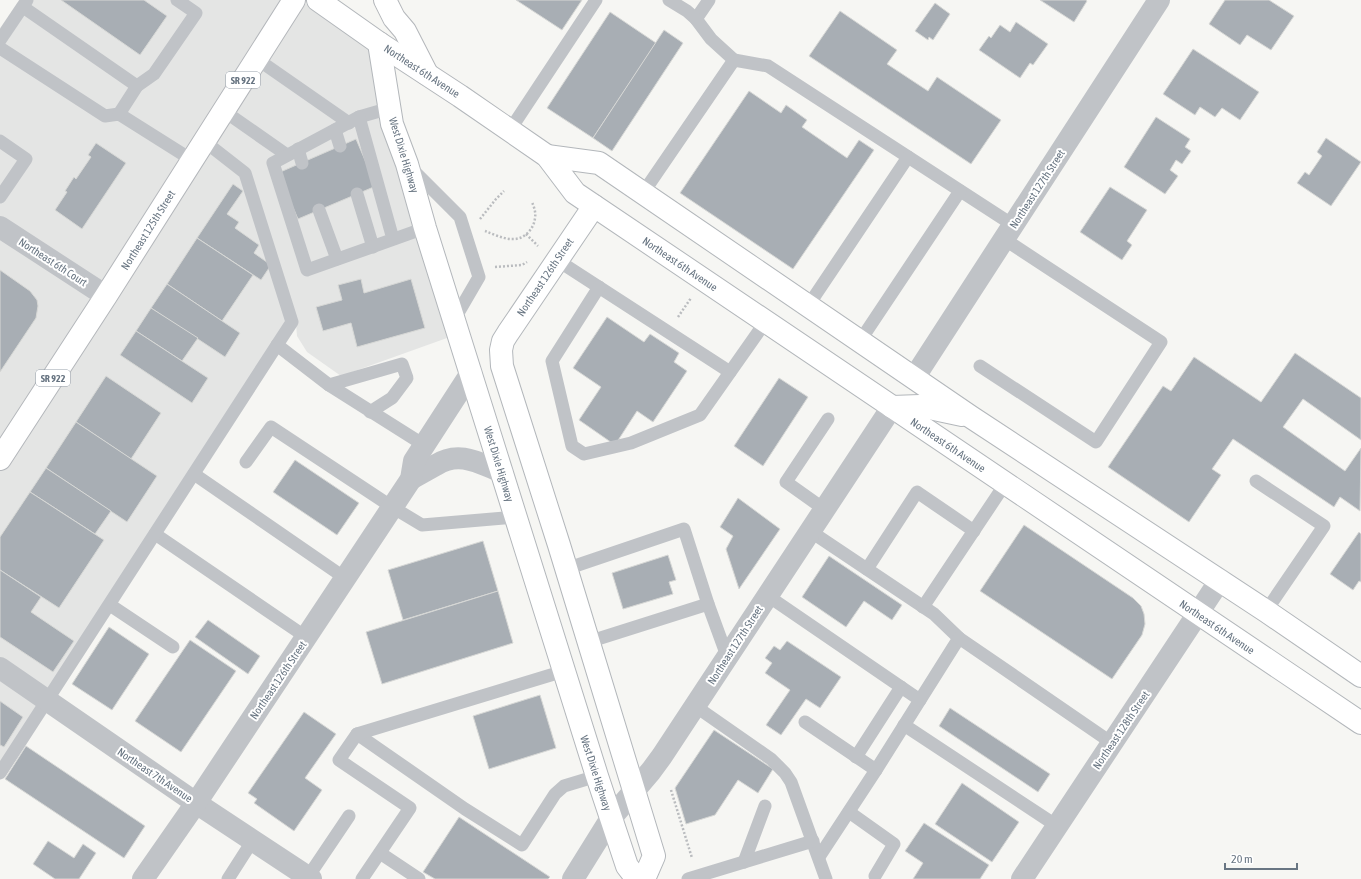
<svg xmlns="http://www.w3.org/2000/svg" width="1361" height="879" font-family="'Asap Condensed',sans-serif">
	<style>
		.built { fill: #e4e5e4 }
		.building { fill: #a8aeb4; stroke: #d7d8d6 }
		.lines { fill: none; stroke-linecap: round; stroke-linejoin: round }
		.secondary-casing { stroke: #b3b7bb; stroke-width: 24 }
		.primary-casing { stroke: #b4b7bb; stroke-width: 24 }
		.path { stroke: #babcbf; stroke-width: 2.5; stroke-dasharray: 2 2; stroke-linecap: butt }
		.service { stroke: #c0c3c7; stroke-width: 13 }
		.minor { stroke: #c0c3c7; stroke-width: 22 }
		.secondary { stroke: #fff; stroke-width: 22 }
		.primary { stroke: #fff; stroke-width: 22 }
		.labels { text-anchor: middle; dominant-baseline: central; stroke-width: 4; stroke-linejoin: round; paint-order: stroke }
		.shield { fill: #fff; stroke: #959ea8; stroke-width: 1 }
		.shield-label { font-size: 10px; font-weight: bold; fill: #687582 }
		.street-label { font-size: 11px; fill: #687582; stroke: #fff }
	</style>
	<rect width="100%" height="100%" fill="#f6f6f3"/>
	<!-- built -->
	<path class="built" d="M32 0H300L379 52 447 338 341 376 307 352 297 336 296 324 0 780V47Z"/>
	<!-- building -->
	<g class="building">
		<path d="M61 0H144L167 16 140 55Z"/>
		<path d="M516 0H582L562 30Z"/>
		<path d="M1040 0H1086L1087 1 1074 22Z"/>
		<path d="M1225 0H1269L1294 16 1271 50 1247 35 1240 45 1209 24Z"/>
		<path d="M935 3 950 14 933 40 929 37 928 40 915 31Z"/>
		<path d="M840 11 897 50 887 64 928 91 937 77 1001 120 971 164 809 56Z"/>
		<path d="M610 12 656 43 593 138 547 108Z"/>
		<path d="M1016 22 1048 44 1033 65 1030 63 1020 78 979 50 989 36 991 38 1000 25 1010 32Z"/>
		<path d="M664 30 683 43 612 151 593 138Z"/>
		<path d="M1193 49 1259 92 1240 120 1222 108 1215 117 1200 107 1195 115 1163 94Z"/>
		<path d="M749 91 781 113 786 105 807 120 802 127 847 158 859 140 874 150 793 269 680 193Z"/>
		<path d="M1156 117 1190 139 1185 147 1191 151 1182 164 1176 160 1170 170 1178 176 1165 194 1124 167Z"/>
		<path d="M1326 138 1361 162 1331 206 1297 183 1305 172 1309 175 1322 156 1317 152Z"/>
		<path d="M356 139 376 186 298 219 278 173Z"/>
		<path d="M96 143 126 163 82 229 55 210 67 192 65 191 74 177 76 179 91 157 88 155Z"/>
		<path d="M233 184 243 191 227 214 239 222 235 228 259 245 254 253 271 265 261 280 197 238Z"/>
		<path d="M1110 187 1147 210 1127 241 1132 245 1122 260 1080 232Z"/>
		<path d="M197 238 253 275 222 321 167 284Z"/>
		<path d="M0 270 30 291 37 300 38 306 36 318 0 372Z"/>
		<path d="M361 279 364 293 411 279 425 328 357 347 351 323 323 331 316 307 342 300 338 285Z"/>
		<path d="M167 284 240 333 225 357 151 308Z"/>
		<path d="M151 308 198 338 182 361 136 331Z"/>
		<path d="M607 317 644 342 650 334 679 353 674 362 687 371 653 422 637 411 615 445 579 420 601 387 573 368Z"/>
		<path d="M136 331 208 378 192 403 120 355Z"/>
		<path d="M1295 353 1361 398V440L1303 399 1283 427 1345 471 1361 448 1360 511 1340 497 1334 507 1233 439 1212 469 1221 475 1189 522 1108 467 1163 386 1171 391 1194 357 1261 402Z"/>
		<path d="M106 376 161 413 131 459 76 422Z"/>
		<path d="M779 378 808 397 763 466 734 446Z"/>
		<path d="M76 422 157 476 127 522 46 468Z"/>
		<path d="M295 460 359 503 337 535 273 492Z"/>
		<path d="M46 468 111 511 95 534 30 492Z"/>
		<path d="M30 492 104 540 59 608 0 570V537Z"/>
		<path d="M738 498 780 529 739 589 726 549 733 536 720 527Z"/>
		<path d="M1024 525 1133 598 1141 606 1144 614 1145 624 1142 635 1112 679 980 591Z"/>
		<path d="M1359 532 1361 534V582L1359 581 1353 590 1330 574Z"/>
		<path d="M483 541 498 591 403 620 388 570Z"/>
		<path d="M668 555 676 580 669 582 673 594 623 609 612 573Z"/>
		<path d="M829 556 902 605 892 620 864 601 846 627 802 597Z"/>
		<path d="M0 570 41 597 31 612 74 641 53 672 0 637Z"/>
		<path d="M498 591 513 643 382 684 366 632Z"/>
		<path d="M208 620 260 656 248 674 195 637Z"/>
		<path d="M109 627 149 654 112 710 72 684Z"/>
		<path d="M190 640 236 671 181 752 135 721Z"/>
		<path d="M787 641 841 677 820 708 806 699 781 735 766 725 790 690 765 673 772 663 765 658 774 646 780 650Z"/>
		<path d="M540 695 556 748 489 769 473 716Z"/>
		<path d="M0 701 23 717 4 747 0 745Z"/>
		<path d="M950 708 1050 774 1038 792 939 726Z"/>
		<path d="M304 712 336 734 305 778 322 790 294 831 254 803 257 799 248 793Z"/>
		<path d="M714 730 773 769 758 793 738 780 715 815 686 824 675 788Z"/>
		<path d="M26 746 145 826 124 858 5 779Z"/>
		<path d="M962 783 1019 822 992 862 935 824Z"/>
		<path d="M459 817 550 877 548 879H435L423 872Z"/>
		<path d="M924 823 989 865 980 879H913L923 863 905 851Z"/>
		<path d="M48 841 74 858 83 844 96 853 79 879H55L33 864Z"/>
	</g>
	<g class="lines">
		<!-- secondary casing -->
		<g class="secondary-casing">
			<g id="secondary">
				<path d="M318 0 379 43 460 96 547 156 575 193 1361 723"/>
				<path d="M379 43 392 124 407 164 425 228 597 776 627 866 637 879"/>
				<path d="M547 156 599 163 971 417 1266 611 1361 676"/>
				<path d="M594 206 508 333 503 341 501 350 502 366 559 545 654 856 644 879"/>
				<path d="M892 407 920 406 962 415"/>
			</g>
		</g>
		<!-- primary casing -->
		<g class="primary-casing">
			<g id="primary">
				<path d="M385 0 394 18 405 31 427 74"/>
				<path d="M0 459 106 296 294 0"/>
			</g>
		</g>
		<!-- path -->
		<g class="path">
			<path d="M480 219 496 199 504 191"/>
			<path d="M485 231C493 234 503 239 512 239 524 240 534 229 535 218 536 212 534 207 532 202"/>
			<path d="M526 234 538 246"/>
			<path d="M495 267 522 265 527 262"/>
			<path d="M678 317 691 298"/>
			<path d="M671 790 692 858"/>
		</g>
		<!-- service -->
		<g class="service">
			<path d="M23 7 137 86"/>
			<path d="M696 19 709 0"/>
			<path d="M0 40 27 0"/>
			<path d="M0 48 105 116 119 114 192 160"/>
			<path d="M257 59 349 123"/>
			<path d="M734 60 768 66 1013 225"/>
			<path d="M224 111 287 155"/>
			<path d="M119 114 137 86 154 74 196 13 177 0"/>
			<path d="M359 117 390 108"/>
			<path d="M335 130 340 146"/>
			<path d="M510 130 596 0"/>
			<path d="M0 141 26 159 0 197"/>
			<path d="M298 149 302 163"/>
			<path d="M411 168 460 217 479 277 454 320"/>
			<path d="M643 193 734 60 711 39 696 19 687 11 669 0"/>
			<path d="M357 194 373 247"/>
			<path d="M319 210 337 259"/>
			<path d="M393 239 359 117 273 163 307 270 425 228"/>
			<path d="M557 260 730 372"/>
			<path d="M599 287 552 361 572 446 584 454 631 443 700 415 766 321"/>
			<path d="M808 306 908 157"/>
			<path d="M860 341 960 191"/>
			<path d="M277 345 329 385 424 445"/>
			<path d="M980 366 1096 442 1161 342 1004 239"/>
			<path d="M329 385 402 364 407 378 392 398 370 412"/>
			<path d="M246 462 271 427 392 507 422 525 516 517"/>
			<path d="M194 474 345 578"/>
			<path d="M1256 481 1324 526 1266 611"/>
			<path d="M824 509 786 482 828 419"/>
			<path d="M810 531 934 614 959 638 876 770 819 857"/>
			<path d="M155 534 306 637"/>
			<path d="M566 569 684 529 708 604 727 656"/>
			<path d="M867 569 917 492 974 531"/>
			<path d="M768 596 901 687"/>
			<path d="M110 605 173 647"/>
			<path d="M923 607 1005 484"/>
			<path d="M959 638 1112 743"/>
			<path d="M588 642 708 604"/>
			<path d="M695 706 771 759 785 773 791 782 826 879"/>
			<path d="M805 722 876 770"/>
			<path d="M904 725 1057 826"/>
			<path d="M357 734 465 809 522 845 555 794 564 786 597 776"/>
			<path d="M856 757 901 687 920 700"/>
			<path d="M0 773 277 345 292 322 245 173 204 141"/>
			<path d="M849 812 894 844 875 876"/>
			<path d="M380 853 419 879"/>
			<path d="M744 862 765 806"/>
			<path d="M308 877 349 816"/>
			<path d="M228 879 253 840"/>
			<path d="M362 879 410 808 339 760 357 734 564 671"/>
			<path d="M688 879 813 841"/>
		</g>
		<!-- minor -->
		<g class="minor">
			<path d="M0 227 106 296"/>
			<path d="M914 378 1159 0"/>
			<path d="M411 479C420 474 427 470 436 465 459 450 479 463 502 472"/>
			<path d="M0 668 196 803 311 879"/>
			<path d="M143 879 196 803 411 479 414 461 471 373"/>
			<path d="M573 879 611 818 651 771 662 756 892 407"/>
			<path d="M1022 879 1220 580"/>
		</g>
		<!-- secondary -->
		<use href="#secondary" class="secondary"/>
		<!-- primary -->
		<use href="#primary" class="primary"/>
	</g>
	<g class="labels">
		<!-- shield labels -->
		<g class="shield">
			<rect x="226" y="72" width="34" height="16" rx="3"/>
			<rect x="36" y="370" width="34" height="16" rx="3"/>
		</g>
		<g class="shield-label">
			<text x="243" y="80">SR 922</text>
			<text x="53" y="378">SR 922</text>
		</g>
		<!-- street labels -->
		<g class="street-label">
			<text transform="translate(422 71) rotate(33)">Northeast 6th Avenue</text>
			<text transform="translate(404 155) rotate(73)">West Dixie Highway</text>
			<text transform="translate(1037 189) rotate(-57)">Northeast 127th Street</text>
			<text transform="translate(148 230) rotate(-58)">Northeast 125th Street</text>
			<text transform="translate(53 262) rotate(33)">Northeast 6th Court</text>
			<text transform="translate(680 264) rotate(34)">Northeast 6th Avenue</text>
			<text transform="translate(545 277) rotate(-56)">Northeast 126th Street</text>
			<text transform="translate(948 445) rotate(34)">Northeast 6th Avenue</text>
			<text transform="translate(499 464) rotate(73)">West Dixie Highway</text>
			<text transform="translate(1217 627) rotate(34)">Northeast 6th Avenue</text>
			<text transform="translate(735 645) rotate(-57)">Northeast 127th Street</text>
			<text transform="translate(278 680) rotate(-56)">Northeast 126th Street</text>
			<text transform="translate(1121 730) rotate(-56)">Northeast 128th Street</text>
			<text transform="translate(596 773) rotate(72)">West Dixie Highway</text>
			<text transform="translate(155 775) rotate(34)">Northeast 7th Avenue</text>
		</g>
	</g>
	<!-- scale -->
	<path d="M1225 863v6h72v-6" fill="none" stroke="#687582" stroke-width="2"/>
	<text x="1231" y="863" font-size="12" fill="#687582" stroke="#ffffff" stroke-width="3" paint-order="stroke">20 m</text>
</svg>
